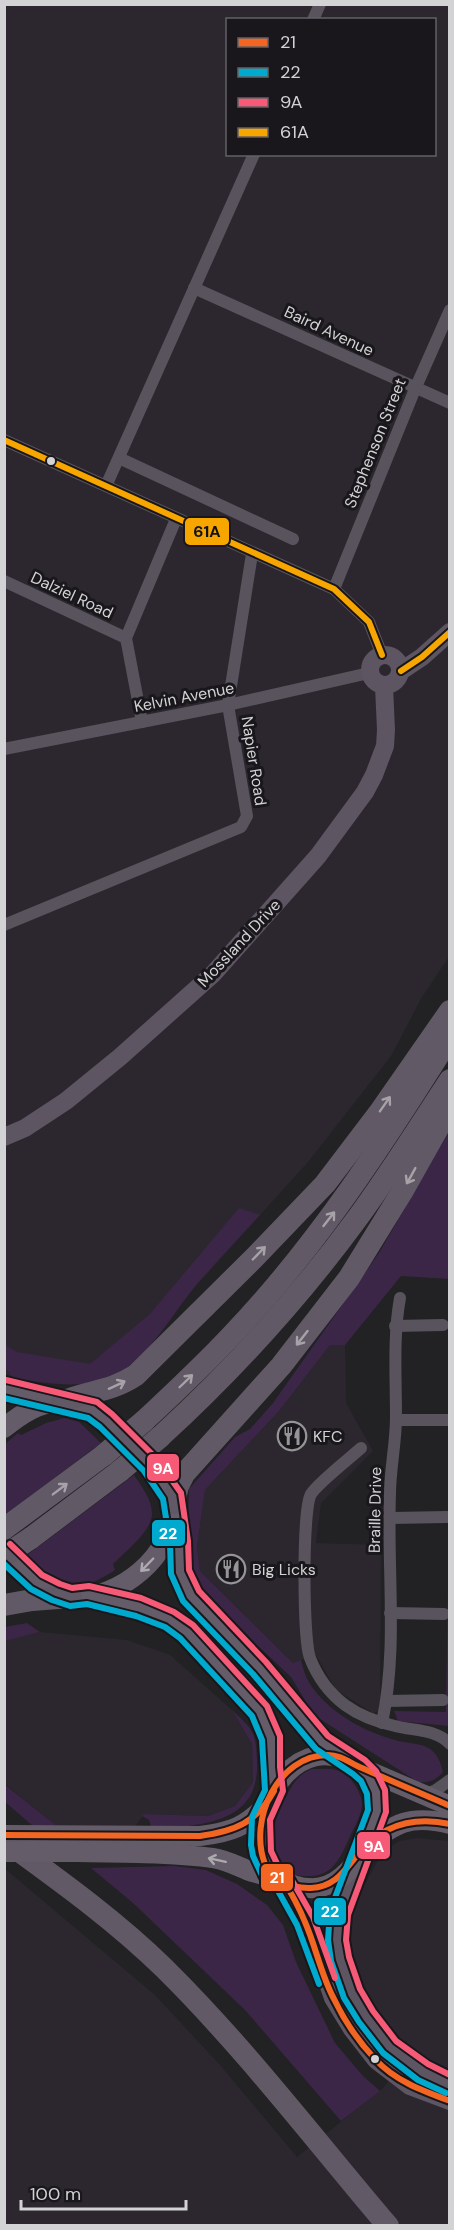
<svg xmlns="http://www.w3.org/2000/svg" width="454" height="2230" font-family="'DM Sans',sans-serif">
	<style>
		.built { fill: #2c272f; fill-rule: evenodd }
		.green { fill: #3b2647 }
		.lines { fill: none; stroke-linecap: round; stroke-linejoin: round }
		.street { stroke: #58535c; stroke-width: 12 }
		.secondary { stroke: #5d5562; stroke-width: 18 }
		.primary { stroke: #655c6a; stroke-width: 20 }
		.highway { stroke: #625967; stroke-width: 22 }
		.primary-bridge { stroke: #655c6a; stroke-width: 20 }
		.highway-bridge { stroke: #625967; stroke-width: 22 }
		.bus-1-casing { stroke: #19171b; stroke-width: 10 }
		.bus-2-casing { stroke: #19171b; stroke-width: 10 }
		.bus-3-casing { stroke: #19171b; stroke-width: 10 }
		.bus-4-casing { stroke: #19171b; stroke-width: 10 }
		.bus-1 { stroke: #f26522; stroke-width: 6 }
		.bus-2 { stroke: #00a9ce; stroke-width: 6 }
		.bus-3 { stroke: #f75a77; stroke-width: 6 }
		.bus-4 { stroke: #f7a600; stroke-width: 6 }
		.oneway { stroke: #a6a2a8 }
		.oneway2 { stroke: #aca9af }
		.bus-dot { fill: #d3d2d4; stroke: #19171b; stroke-width: 2 }
		.labels { text-anchor: middle; dominant-baseline: central; stroke-width: 6; stroke-linejoin: round; paint-order: stroke }
		.street-label { font-size: 16px; fill: #d3d2d4; stroke: #19171b }
		.poi-label { font-size: 16px; fill: #d3d2d4; stroke: #19171b; text-anchor: start }
		.line-badge { stroke: #19171b; stroke-width: 2 }
		.badge-label { font-size: 16px; text-anchor: middle; font-weight: bold; fill: #fff }
		.pale-badge-label { font-size: 16px; text-anchor: middle; font-weight: bold; fill: #111 }
	</style>
	<rect width="100%" height="100%" fill="#222123"/>
	<!-- built -->
	<g class="built">
		<path d="M5 5H449V957L422 997 391 1056 308 1162 195 1287 143 1353 53 1384 12 1378 5 1384ZM228 20H434V154H228Z"/>
		<path d="M330 1345H345L346 1403 373 1451 321 1503 316 1543 381 1545 380 1711 373 1713 336 1690 316 1655 293 1663 200 1571 197 1547 205 1490 280 1410Z"/>
		<path d="M40 1632 127 1640 170 1655 232 1710 252 1744 253 1782 235 1806 208 1816 144 1814 134 1828 57 1826 5 1784 4 1641Z"/>
		<path d="M417 1838 449 1841V2225H5L4 1868 155 1995 220 2065 297 2157 383 2088 412 2050 390 2029 373 2006 359 1980 351 1954 349 1931 352 1908 382 1853 399 1841Z"/>
	</g>
	<!-- green -->
	<g class="green">
		<path d="M449 1132V1279L401 1276 345 1345H330L280 1410 205 1490 197 1547 200 1571 293 1663 301 1660C303 1667 305 1676 309 1682 325 1710 364 1732 395 1740 407 1744 420 1742 430 1749 438 1755 441 1763 443 1772 435 1781 429 1783 418 1782L320 1719 311 1710 291 1677 193 1585 187 1569 189 1489 235 1437 250 1429 273 1403 379 1253Z"/>
		<path d="M239 1208 260 1215C238 1239 216 1262 195 1286 171 1316 142 1369 103 1380 74 1389 42 1382 12 1378L9 1371 5 1370 4 1344 17 1352 90 1364 150 1314Z"/>
		<path d="M64 1418 79 1422 101 1443 5 1515V1444L18 1433 21 1435 46 1423Z"/>
		<path d="M134 1475C141 1486 152 1499 152 1513 153 1530 124 1553 113 1564L115 1570C99 1581 77 1591 57 1584 44 1580 32 1567 22 1559Z"/>
		<path d="M449 1517V1726L398 1721 394 1711 446 1712Z"/>
		<path d="M27 1623 40 1632 5 1641V1627Z"/>
		<path d="M232 1710C253 1730 256 1731 257 1761 260 1826 199 1824 152 1830L149 1820 142 1816 144 1814 208 1816 235 1806 253 1782 252 1744Z"/>
		<path d="M312 1769C321 1769 335 1767 343 1773 352 1778 362 1794 362 1804 362 1814 355 1826 351 1834 342 1854 334 1877 309 1876 300 1876 294 1876 287 1870 264 1849 273 1822 285 1799 292 1785 297 1775 312 1769Z"/>
		<path d="M4 1784 57 1826H33L5 1802Z"/>
		<path d="M175 1866 206 1870 237 1884 267 1905 283 1925 296 1962 335 2043 363 2076 380 2091 341 2121 245 2010 133 1903 91 1868Z"/>
	</g>
	<g class="lines">
		<!-- street -->
		<g class="street">
			<path d="M313 20 320 4"/>
			<path d="M194 288 450 403"/>
			<path d="M4 440 334 589 369 622 382 655"/>
			<path d="M119 458 293 539"/>
			<path d="M106 486 254 154"/>
			<path d="M4 581 126 638"/>
			<path d="M334 589 415 389 450 310"/>
			<path d="M142 722 126 638 176 519"/>
			<path d="M4 749 228 705 369 673"/>
			<path d="M4 925 241 827 247 816 228 705 252 554"/>
			<path d="M395 1326 443 1325"/>
			<path d="M396 1420H449"/>
			<path d="M361 1448C350 1458 318 1483 311 1494 302 1510 303 1639 310 1658 317 1676 329 1693 345 1705 360 1716 377 1722 395 1726 414 1731 436 1729 450 1744"/>
			<path d="M391 1518 447 1517"/>
			<path d="M390 1613 444 1614"/>
			<path d="M387 1701 443 1700"/>
			<path d="M382 1723C398 1649 387 1570 390 1494 390 1469 396 1443 396 1417 396 1377 393 1337 400 1298"/>
			<path d="M426 1794 436 1790 450 1780"/>
		</g>
		<!-- secondary -->
		<g class="secondary">
			<circle cx="385" cy="670" r="15"/>
			<path d="M401 671 422 657 450 632"/>
			<path d="M4 1137 25 1128 66 1101 120 1057 213 974 318 856 365 792 374 775 385 746 386 730 384 686"/>
			<path d="M358 1861C350 1881 340 1902 337 1923 333 1967 360 2017 391 2047 408 2063 429 2074 450 2085"/>
			<path d="M283 1882 309 1929 333 1998 352 2029 376 2060 410 2086 450 2101"/>
		</g>
		<!-- primary -->
		<g class="primary">
			<path d="M4 1389 54 1402"/>
			<path d="M4 1428C20 1415 40 1401 62 1402 72 1403 84 1405 93 1410 112 1420 174 1484 174 1506 174 1555 119 1601 71 1597 44 1594 22 1570 4 1551"/>
			<path d="M174 1516 179 1542 180 1572 191 1596 260 1668 322 1743 341 1756"/>
			<path d="M91 1596C116 1602 143 1605 166 1617 188 1628 260 1704 268 1728 273 1742 270 1754 271 1768 271 1776 273 1784 274 1791"/>
			<path d="M359 1767 450 1806"/>
			<path d="M4 1835 200 1836C233 1832 244 1827 268 1804"/>
			<path d="M365 1847C395 1823 410 1814 450 1824"/>
			<path d="M77 1852C122 1853 168 1852 213 1858 227 1860 239 1867 252 1872 259 1874 267 1875 274 1878 285 1882 297 1888 309 1888 334 1890 355 1868 364 1847 371 1831 380 1812 376 1794 373 1781 364 1769 352 1763 300 1733 257 1796 260 1844 260 1856 267 1867 273 1877"/>
		</g>
		<!-- highway -->
		<g class="highway">
			<path d="M62 1402C89 1390 109 1393 136 1375L255 1257 325 1184 379 1113 450 1011"/>
			<path d="M144 1421C174 1393 204 1365 232 1335 317 1246 385 1141 450 1037"/>
			<path d="M160 1437C232 1371 298 1299 356 1220 389 1175 419 1127 450 1080"/>
			<path d="M174 1503 178 1486 184 1474 281 1366 349 1278 402 1192 450 1107"/>
			<path d="M4 1529 104 1455"/>
			<path d="M31 1538 120 1471"/>
			<path d="M4 1605 32 1600 71 1597"/>
			<path d="M4 1840C59 1880 115 1920 164 1968 245 2048 314 2139 388 2226"/>
		</g>
		<!-- primary-bridge -->
		<path class="primary-bridge" d="M4 1852H77"/>
		<!-- highway-bridge -->
		<g class="highway-bridge">
			<path d="M104 1455 144 1421"/>
			<path d="M120 1471 160 1437"/>
			<path d="M4 1556 31 1538"/>
		</g>
		<!-- bus-1 casing -->
		<g class="bus-1-casing">
			<g id="bus-1">
				<path d="M450 1806C420 1793 391 1781 362 1768 350 1763 341 1755 328 1755 278 1755 248 1820 265 1864 269 1876 276 1875 283 1882 290 1889 301 1912 305 1922 316 1947 321 1975 334 1999 344 2020 359 2042 375 2059 395 2081 423 2091 450 2101"/>
				<path d="M4 1835 200 1836C235 1831 256 1823 274 1791"/>
				<path d="M262 1875C278 1880 294 1889 311 1888 335 1887 344 1871 358 1854 382 1825 413 1816 450 1824"/>
			</g>
		</g>
		<!-- bus-2 casing -->
		<g class="bus-2-casing">
			<g id="bus-2">
				<path d="M4 1398 88 1418 100 1427 144 1471 163 1499 170 1543 171 1574 183 1601 253 1674 316 1749 353 1774 361 1781 367 1794 368 1810 330 1911 328 1940 331 1961 344 1998 359 2022 383 2053 418 2080 446 2093"/>
				<path d="M4 1564 31 1589 52 1600 70 1606 87 1604 136 1616 165 1627 180 1638 252 1716 262 1740 265 1790 252 1817 251 1845 253 1856 265 1882 277 1889 297 1925 319 1984"/>
			</g>
		</g>
		<!-- bus-3 casing -->
		<g class="bus-3-casing">
			<g id="bus-3">
				<path d="M6 1380 97 1402 112 1414 157 1459 181 1493 188 1541 189 1570 199 1591 266 1662 328 1736 365 1760 376 1771 385 1790 386 1812 348 1915 346 1940 349 1957 360 1989 373 2011 396 2041 428 2064 450 2075"/>
				<path d="M10 1544 42 1575 60 1584 72 1588 89 1586 141 1598 174 1612 193 1625 267 1706 280 1736V1767L283 1791 270 1820 271 1851 280 1870 290 1877 313 1917 335 1978"/>
			</g>
		</g>
		<!-- bus-4 casing -->
		<g class="bus-4-casing">
			<g id="bus-4">
				<path d="M4 440 334 589 369 622 382 655"/>
				<path d="M401 671 422 657 450 632"/>
			</g>
		</g>
		<!-- bus-1 -->
		<use href="#bus-1" class="bus-1"/>
		<!-- bus-2 -->
		<use href="#bus-2" class="bus-2"/>
		<!-- bus-3 -->
		<use href="#bus-3" class="bus-3"/>
		<!-- bus-4 -->
		<use href="#bus-4" class="bus-4"/>
	</g>
	<!-- one-way arrows -->
	<defs><path id="oneway-shaft" d="M-6 0H5M1.5-3L5.5 0L1.5 3" fill="none" stroke-width="1.6" stroke-linecap="round" stroke-linejoin="round" transform="scale(1.5)"/></defs>
	<g class="oneway">
		<use href="#oneway-shaft" transform="translate(385 1104) rotate(-55)"/>
		<use href="#oneway-shaft" transform="translate(411 1176) rotate(119)"/>
		<use href="#oneway-shaft" transform="translate(329 1219) rotate(-52)"/>
		<use href="#oneway-shaft" transform="translate(259 1253) rotate(-46)"/>
		<use href="#oneway-shaft" transform="translate(302 1338) rotate(128)"/>
		<use href="#oneway-shaft" transform="translate(186 1381) rotate(-44)"/>
		<use href="#oneway-shaft" transform="translate(117 1385) rotate(-25)"/>
		<use href="#oneway-shaft" transform="translate(60 1489) rotate(-37)"/>
	</g>
	<g class="oneway2">
		<use href="#oneway-shaft" transform="translate(147 1565) rotate(134)"/>
		<use href="#oneway-shaft" transform="translate(217 1860) rotate(-168)"/>
	</g>
	<!-- icons -->
	<defs>
		<g id="restaurant-ring" transform="scale(1.5)"><circle r="9.5" fill="#19171b" stroke="#959496" stroke-width="1.5"/><path d="M-5-6h1v4h1v-4h1v4h1v-4h1v5L-1.5 .5V6h-2V.5L-5-1ZM5-6V6H3V1.5H1.5Q1.5-4 5-6Z" fill="#959496"/></g>
	</defs>
	<g fill-rule="evenodd">
		<use href="#restaurant-ring" x="292" y="1436"/>
		<use href="#restaurant-ring" x="231" y="1569"/>
	</g>
	<!-- markers -->
	<g class="bus-dot">
		<circle cx="51" cy="461" r="5"/>
		<circle cx="375" cy="2059" r="5"/>
	</g>
	<g class="labels">
		<!-- street labels -->
		<g class="street-label">
			<text transform="translate(329 331) rotate(25)">Baird Avenue</text>
			<text transform="translate(375 443) rotate(-68)">Stephenson Street</text>
			<text transform="translate(72 595) rotate(25)">Dalziel Road</text>
			<text transform="translate(184 697) rotate(-11)">Kelvin Avenue</text>
			<text transform="translate(254 761) rotate(81)">Napier Road</text>
			<text transform="translate(239 943) rotate(-47)">Mossland Drive</text>
			<text transform="translate(375 1510) rotate(-89)">Braille Drive</text>
		</g>
		<!-- poi labels -->
		<g class="poi-label">
			<text x="313" y="1436">KFC</text>
			<text x="252" y="1569">Big Licks</text>
		</g>
	</g>
	<g class="line-badge">
		<rect x="184" y="517" width="46" height="29" rx="6" fill="#f7a600"/>
		<rect x="146" y="1453" width="34" height="29" rx="6" fill="#f75a77"/>
		<rect x="151" y="1519" width="35" height="28" rx="6" fill="#00a9ce"/>
		<rect x="356" y="1831" width="35" height="29" rx="6" fill="#f75a77"/>
		<rect x="260" y="1863" width="34" height="29" rx="6" fill="#f26522"/>
		<rect x="313" y="1897" width="34" height="29" rx="6" fill="#00a9ce"/>
	</g>
	<g class="badge-label">
		<text x="163" y="1474">9A</text>
		<text x="168" y="1539">22</text>
		<text x="374" y="1852">9A</text>
		<text x="277" y="1883">21</text>
		<text x="330" y="1917">22</text>
	</g>
	<g class="pale-badge-label">
		<text x="207" y="537">61A</text>
	</g>
	<!-- border -->
	<rect width="454" height="2230" fill="none" stroke="#d3d2d4" stroke-width="12"/>
	<!-- legend -->
	<rect x="226" y="18" width="210" height="138" fill="#19171b" stroke="#636265" stroke-width="1.5"/>
	<rect x="238" y="38" width="30" height="9" fill="#f26522" stroke="#636265" stroke-width="1.5"/>
	<text x="280" y="48" font-size="18" fill="#d3d2d4">21</text>
	<rect x="238" y="68" width="30" height="9" fill="#00a9ce" stroke="#636265" stroke-width="1.5"/>
	<text x="280" y="78" font-size="18" fill="#d3d2d4">22</text>
	<rect x="238" y="98" width="30" height="9" fill="#f75a77" stroke="#636265" stroke-width="1.5"/>
	<text x="280" y="108" font-size="18" fill="#d3d2d4">9A</text>
	<rect x="238" y="128" width="30" height="9" fill="#f7a600" stroke="#636265" stroke-width="1.5"/>
	<text x="280" y="138" font-size="18" fill="#d3d2d4">61A</text>
	<!-- scale -->
	<path d="M21 2200v9h165v-9" fill="none" stroke="#d3d2d4" stroke-width="3"/>
	<text x="30" y="2200" font-size="18" fill="#d3d2d4" stroke="#19171b" stroke-width="4.5" paint-order="stroke">100 m</text>
</svg>
